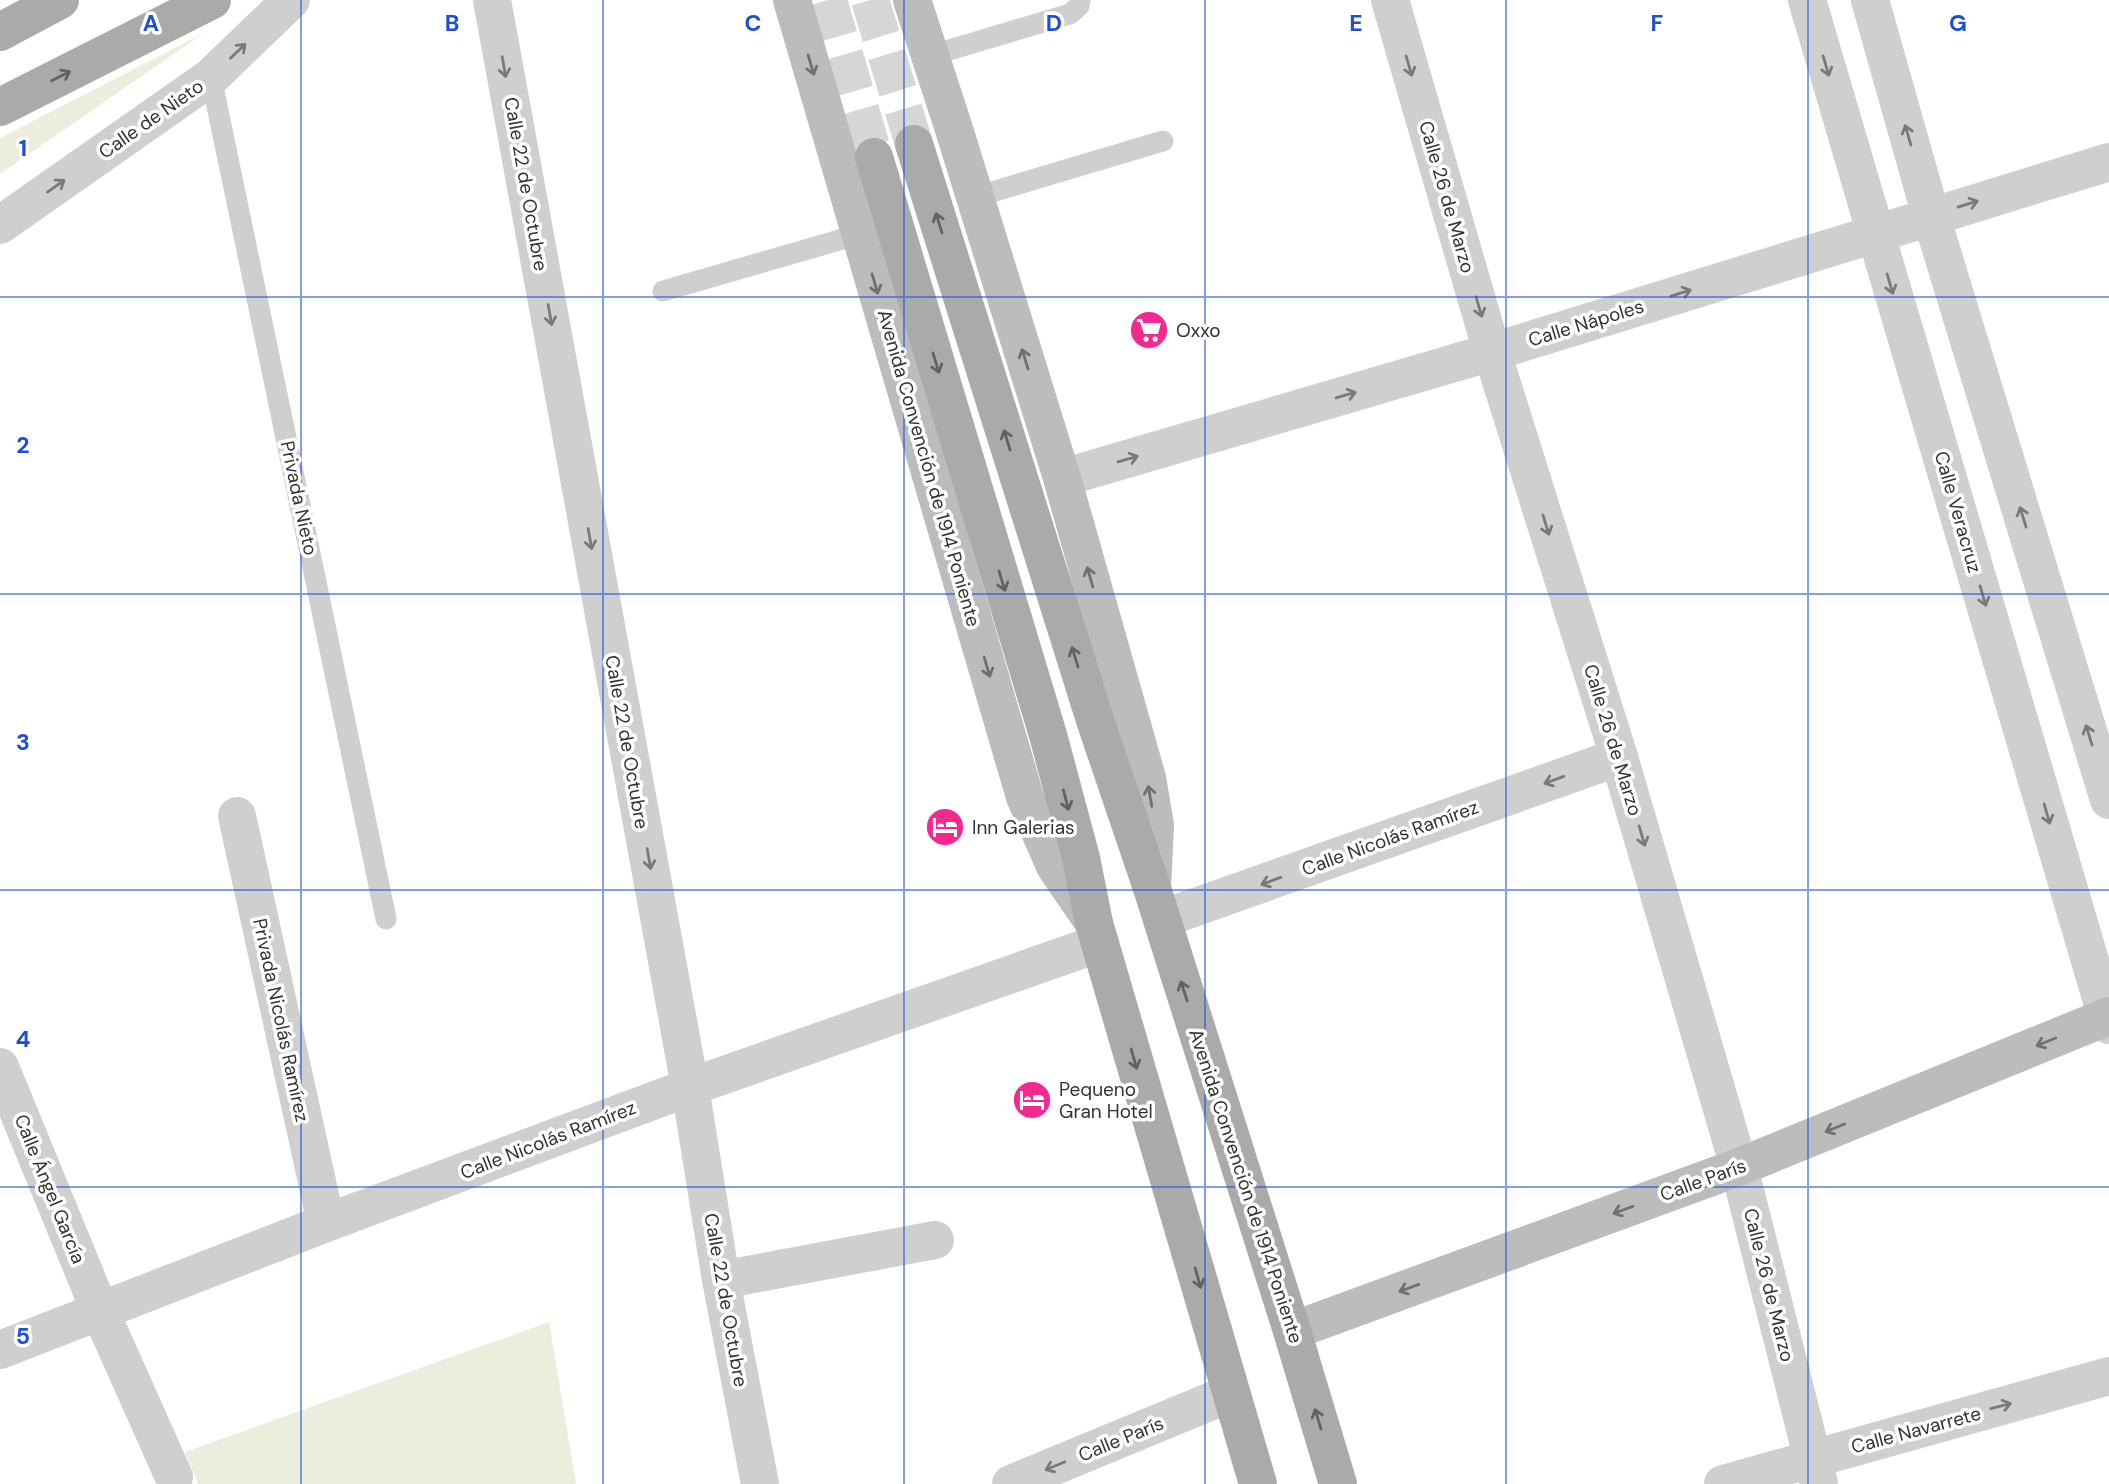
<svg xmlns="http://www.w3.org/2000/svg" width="2109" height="1484" font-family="'DM Sans',sans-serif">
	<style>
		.green { fill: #eceddd }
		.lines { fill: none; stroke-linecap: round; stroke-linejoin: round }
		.primary-tunnel { stroke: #d6d6d6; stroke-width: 38; stroke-dasharray: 38 19; stroke-linecap: butt }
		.lane { stroke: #cfcfcf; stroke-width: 21 }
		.street { stroke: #cfcfcf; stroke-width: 38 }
		.secondary { stroke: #bcbcbc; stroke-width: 38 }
		.primary { stroke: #aaa; stroke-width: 38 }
		.oneway { stroke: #797979 }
		.oneway2 { stroke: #707070 }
		.oneway3 { stroke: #626262 }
		.grid { fill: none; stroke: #1d4ed8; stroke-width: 2; stroke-opacity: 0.55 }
		.labels { text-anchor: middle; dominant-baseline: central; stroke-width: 7; stroke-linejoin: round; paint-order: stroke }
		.street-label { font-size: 19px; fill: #323232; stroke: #fff }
		.poi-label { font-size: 19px; fill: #323232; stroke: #fff; text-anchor: start }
		.grid-label { font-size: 23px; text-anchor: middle; font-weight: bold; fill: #1d4ed8; stroke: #fff; stroke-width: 7; stroke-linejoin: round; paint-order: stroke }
	</style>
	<rect width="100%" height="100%" fill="#fff"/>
	<!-- green -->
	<g class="green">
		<path d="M204 33 0 174V138Z"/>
		<path d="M549 1322 576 1484H198L185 1452Z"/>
	</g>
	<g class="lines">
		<!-- primary-tunnel -->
		<g class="primary-tunnel">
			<path d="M828 0 874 157"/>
			<path d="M870 0 914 144"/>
		</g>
		<!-- lane -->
		<g class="lane">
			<path d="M929 56 1070 14 1079 6 1080 0"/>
			<path d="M211 77 386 919"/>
			<path d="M975 197 1163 141"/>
			<path d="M663 291 860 234"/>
		</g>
		<!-- street -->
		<g class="street">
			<path d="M492 0 690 1087 721 1280 760 1484"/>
			<path d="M1390 0 1492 352 1619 757 1739 1167 1819 1484"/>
			<path d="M1807 0 2109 1025"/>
			<path d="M1870 0 1931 216 2109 800"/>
			<path d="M0 225 211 77 291 0"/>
			<path d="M1062 478 1492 352 2109 162"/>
			<path d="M237 816 326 1223"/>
			<path d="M1162 919 1619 757"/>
			<path d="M0 1067 100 1311 174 1477"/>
			<path d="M721 1280 935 1240"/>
			<path d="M0 1350 326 1223 690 1087 1100 943"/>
			<path d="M1011 1484 1231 1393"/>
			<path d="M1723 1484 2109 1376"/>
		</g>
		<!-- secondary -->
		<g class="secondary">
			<path d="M792 0 1025 797 1055 866 1094 923"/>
			<path d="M912 0 953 126 1062 478 1147 778 1155 825 1152 888"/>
			<path d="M1292 1331 1739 1167 2109 1016"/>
		</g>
		<!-- primary -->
		<g class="primary">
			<path d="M0 32 60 0"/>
			<path d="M0 107 212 0"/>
			<path d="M914 144 1096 723 1152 888 1292 1331 1338 1484"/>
			<path d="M874 157 1048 735 1081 858 1094 923 1258 1484"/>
		</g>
	</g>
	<!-- one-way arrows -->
	<defs><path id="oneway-shaft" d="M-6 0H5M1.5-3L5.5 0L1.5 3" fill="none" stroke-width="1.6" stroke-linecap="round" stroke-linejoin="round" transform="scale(1.75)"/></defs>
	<g class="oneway">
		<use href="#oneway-shaft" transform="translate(238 51) rotate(-44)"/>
		<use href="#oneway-shaft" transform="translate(1409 66) rotate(74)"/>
		<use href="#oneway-shaft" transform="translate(1826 66) rotate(74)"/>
		<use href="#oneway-shaft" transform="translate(504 67) rotate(80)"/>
		<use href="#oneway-shaft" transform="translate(1908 135) rotate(-106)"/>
		<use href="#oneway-shaft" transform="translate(56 186) rotate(-35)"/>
		<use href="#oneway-shaft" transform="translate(1968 204) rotate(-17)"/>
		<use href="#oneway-shaft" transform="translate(1890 284) rotate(74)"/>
		<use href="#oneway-shaft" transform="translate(1681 293) rotate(-17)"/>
		<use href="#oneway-shaft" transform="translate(1479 307) rotate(74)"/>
		<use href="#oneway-shaft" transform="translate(550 315) rotate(80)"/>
		<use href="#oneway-shaft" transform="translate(1346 395) rotate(-16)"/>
		<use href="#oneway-shaft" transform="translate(1128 459) rotate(-16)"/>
		<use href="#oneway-shaft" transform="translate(2023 517) rotate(-107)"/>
		<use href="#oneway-shaft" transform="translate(1546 525) rotate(73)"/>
		<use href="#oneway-shaft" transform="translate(590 539) rotate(80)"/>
		<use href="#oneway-shaft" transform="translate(1983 596) rotate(74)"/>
		<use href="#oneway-shaft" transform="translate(2089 735) rotate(-107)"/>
		<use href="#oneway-shaft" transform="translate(1554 780) rotate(160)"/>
		<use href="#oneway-shaft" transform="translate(2047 814) rotate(74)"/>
		<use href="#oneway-shaft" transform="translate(1642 836) rotate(74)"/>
		<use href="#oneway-shaft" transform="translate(649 859) rotate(80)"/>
		<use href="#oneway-shaft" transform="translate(1271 881) rotate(160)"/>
		<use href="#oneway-shaft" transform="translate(2001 1406) rotate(-15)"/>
		<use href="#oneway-shaft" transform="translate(1055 1466) rotate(158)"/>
	</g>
	<g class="oneway2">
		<use href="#oneway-shaft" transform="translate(811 65) rotate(74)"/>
		<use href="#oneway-shaft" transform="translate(875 284) rotate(74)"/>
		<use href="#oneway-shaft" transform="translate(1025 359) rotate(-107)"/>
		<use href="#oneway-shaft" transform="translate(1090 577) rotate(-106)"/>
		<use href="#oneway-shaft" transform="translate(987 667) rotate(74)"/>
		<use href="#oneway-shaft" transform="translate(1150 796) rotate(-100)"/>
		<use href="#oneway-shaft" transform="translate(2046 1042) rotate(158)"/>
		<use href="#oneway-shaft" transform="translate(1835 1128) rotate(158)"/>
		<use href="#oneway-shaft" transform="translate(1623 1210) rotate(160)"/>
		<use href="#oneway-shaft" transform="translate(1409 1288) rotate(160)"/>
	</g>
	<g class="oneway3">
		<use href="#oneway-shaft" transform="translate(61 76) rotate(-27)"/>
		<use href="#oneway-shaft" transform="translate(939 223) rotate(-107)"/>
		<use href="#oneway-shaft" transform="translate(936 363) rotate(73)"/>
		<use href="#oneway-shaft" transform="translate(1007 440) rotate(-107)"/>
		<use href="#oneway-shaft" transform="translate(1002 581) rotate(73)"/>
		<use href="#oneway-shaft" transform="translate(1075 657) rotate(-107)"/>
		<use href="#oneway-shaft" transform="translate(1066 800) rotate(75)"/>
		<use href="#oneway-shaft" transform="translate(1184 991) rotate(-108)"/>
		<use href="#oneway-shaft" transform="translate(1134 1059) rotate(74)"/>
		<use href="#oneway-shaft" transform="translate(1198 1278) rotate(74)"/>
		<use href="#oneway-shaft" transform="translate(1318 1419) rotate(-107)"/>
	</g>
	<!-- grid -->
	<path class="grid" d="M301 0V1484M603 0V1484M904 0V1484M1205 0V1484M1506 0V1484M1808 0V1484M0 297H2109M0 594H2109M0 890H2109M0 1187H2109"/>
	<!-- icons -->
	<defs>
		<g id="supermarket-disc" transform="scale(2.0125)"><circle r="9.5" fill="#f4298d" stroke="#fff"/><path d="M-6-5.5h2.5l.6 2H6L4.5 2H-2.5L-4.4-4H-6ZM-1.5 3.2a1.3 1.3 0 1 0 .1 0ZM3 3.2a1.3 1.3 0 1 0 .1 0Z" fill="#fff"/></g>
		<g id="hotel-disc" transform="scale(2.0125)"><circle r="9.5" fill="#f4298d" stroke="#fff"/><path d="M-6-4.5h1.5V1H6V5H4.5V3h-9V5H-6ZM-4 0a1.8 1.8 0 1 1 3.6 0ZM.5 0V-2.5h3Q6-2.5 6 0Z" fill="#fff"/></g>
	</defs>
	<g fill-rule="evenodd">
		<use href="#supermarket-disc" x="1149" y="330"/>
		<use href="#hotel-disc" x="945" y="827"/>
		<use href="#hotel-disc" x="1032" y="1100"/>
	</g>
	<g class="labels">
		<!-- street labels -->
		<g class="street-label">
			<text transform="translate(151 119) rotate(-35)">Calle de Nieto</text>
			<text transform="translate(526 184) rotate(80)">Calle 22 de Octubre</text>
			<text transform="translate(1447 197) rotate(74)">Calle 26 de Marzo</text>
			<text transform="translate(1586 323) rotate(-17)">Calle Nápoles</text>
			<text transform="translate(929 468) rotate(74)">Avenida Convención de 1914 Poniente</text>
			<text transform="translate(299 498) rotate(78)">Privada Nieto</text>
			<text transform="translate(1958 512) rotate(74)">Calle Veracruz</text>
			<text transform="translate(1613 740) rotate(73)">Calle 26 de Marzo</text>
			<text transform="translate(627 742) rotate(80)">Calle 22 de Octubre</text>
			<text transform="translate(1390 838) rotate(-20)">Calle Nicolás Ramírez</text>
			<text transform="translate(281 1020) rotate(78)">Privada Nicolás Ramírez</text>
			<text transform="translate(548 1140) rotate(-21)">Calle Nicolás Ramírez</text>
			<text transform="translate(1703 1180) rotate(-20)">Calle París</text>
			<text transform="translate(1246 1186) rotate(72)">Avenida Convención de 1914 Poniente</text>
			<text transform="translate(50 1189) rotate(68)">Calle Ángel García</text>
			<text transform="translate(1769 1285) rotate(76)">Calle 26 de Marzo</text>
			<text transform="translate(726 1300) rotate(80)">Calle 22 de Octubre</text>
			<text transform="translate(1916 1430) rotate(-15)">Calle Navarrete</text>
			<text transform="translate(1121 1439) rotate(-22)">Calle París</text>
		</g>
		<!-- poi labels -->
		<g class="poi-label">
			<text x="1176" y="330">Oxxo</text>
			<text x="972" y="827">Inn Galerias</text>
			<text x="1059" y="1089">Pequeno<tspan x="1059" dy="22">Gran Hotel</tspan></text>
		</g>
	</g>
	<g class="grid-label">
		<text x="151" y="31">A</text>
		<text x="452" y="31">B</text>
		<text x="753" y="31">C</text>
		<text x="1054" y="31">D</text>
		<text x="1356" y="31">E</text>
		<text x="1657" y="31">F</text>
		<text x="1958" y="31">G</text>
		<text x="23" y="156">1</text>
		<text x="23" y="453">2</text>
		<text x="23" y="750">3</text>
		<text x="23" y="1047">4</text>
		<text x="23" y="1344">5</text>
	</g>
</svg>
